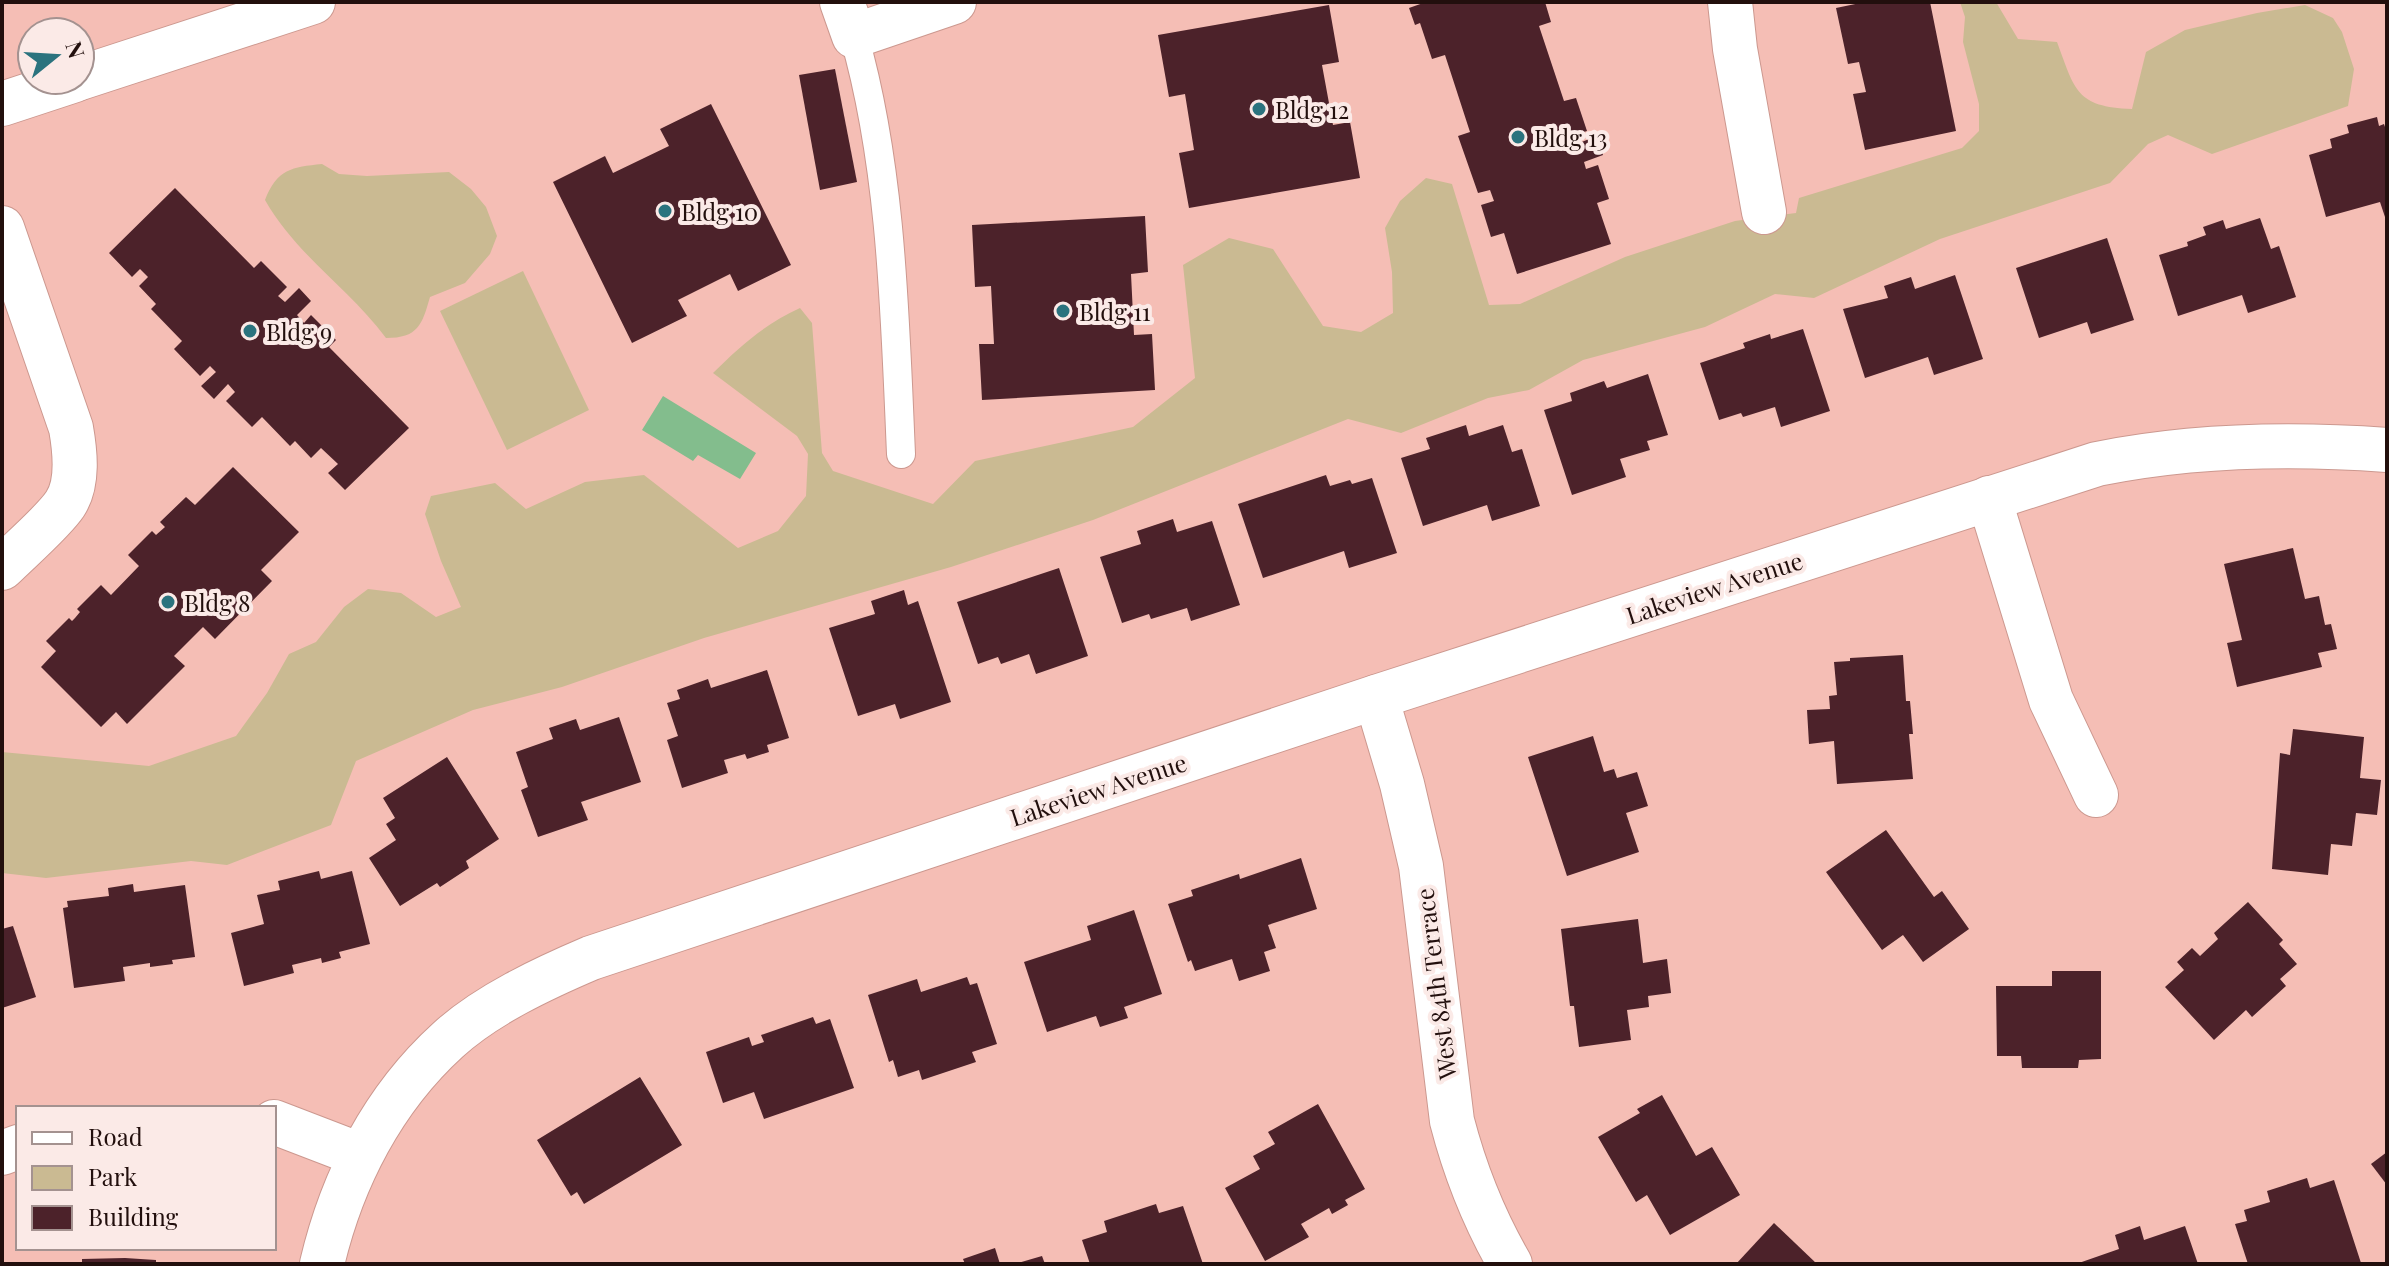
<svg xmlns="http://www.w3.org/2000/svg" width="2389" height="1266" font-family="'Playfair Display',serif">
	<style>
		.green { fill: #caba92 }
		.water { fill: #83bd8d }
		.building { fill: #4c222a }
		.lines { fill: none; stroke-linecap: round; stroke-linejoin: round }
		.lane-casing { stroke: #cc988f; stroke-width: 30 }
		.street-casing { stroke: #cc988f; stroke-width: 46 }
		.secondary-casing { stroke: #cc988f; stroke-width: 46 }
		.lane { stroke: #fff; stroke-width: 28 }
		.street { stroke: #fff; stroke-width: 44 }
		.secondary { stroke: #fff; stroke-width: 44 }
		.poi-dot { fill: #2b737e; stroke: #fbeae7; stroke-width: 3 }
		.labels { text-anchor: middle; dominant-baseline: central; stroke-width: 8; stroke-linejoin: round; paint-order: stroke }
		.poi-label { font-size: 24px; fill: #220f0d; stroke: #fbeae7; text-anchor: start }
		.street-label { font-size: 24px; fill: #220f0d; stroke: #fbeae7 }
	</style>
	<rect width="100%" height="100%" fill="#f5beb5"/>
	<!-- green -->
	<g class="green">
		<path d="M1960 2H1996L2018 39 2057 42C2075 90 2076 107 2132 109L2146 52 2185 30 2257 13 2305 5 2333 18 2342 32 2354 69 2348 106 2212 154 2168 135 2148 144 2110 183 1940 239 1814 298 1775 294 1705 327 1583 360 1529 390 1488 398 1401 433 1348 419 1093 520 951 567 704 638 562 687 473 710 356 761 331 825 227 865 191 861 46 878 2 873V752L149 766 236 736 267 693 289 654 316 642 344 607 368 589 401 593 436 617 461 607 441 561 425 514 431 496 495 483 526 509 585 482 644 475 738 548 778 531 806 496 808 454 797 436 713 373C740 346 765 324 800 308L812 323 822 453 833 471 933 504 975 461 1133 427 1195 378 1183 265 1229 238 1273 249 1323 326 1361 332 1393 313 1392 272 1385 228 1400 201 1426 178 1452 184 1489 305 1520 304 1625 257 1735 221 1796 213 1799 198 1962 148 1979 131V104L1963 42 1965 17Z"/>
		<path d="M322 164 339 174 367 176 449 172 471 189 486 207 497 236 490 254 465 283 430 297C422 325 418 338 386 338 348 287 297 256 265 200 277 169 292 167 322 164Z"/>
		<path d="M523 271 589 410 507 450 440 311Z"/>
	</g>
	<!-- water -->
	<path class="water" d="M663 396 756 453 740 479 698 455 693 461 642 430Z"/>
	<!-- building -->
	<g class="building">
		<path d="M1426 2H1545L1551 22 1539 26 1564 101 1576 98 1587 131 1575 135 1577 138 1579 143 1597 136 1603 155 1584 162 1586 169 1598 165 1609 199 1597 203 1611 244 1517 274 1504 233 1491 237 1481 205 1494 201 1490 190 1478 193 1458 136 1470 132 1445 55 1432 59 1420 23 1415 25 1409 8Z"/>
		<path d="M1865 2H1930L1956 131 1865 150 1853 94 1866 92 1859 62 1848 64 1836 8Z"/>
		<path d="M1329 5 1339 62 1322 65 1333 125 1350 122 1360 178 1189 208 1179 153 1194 150 1185 94 1169 97 1158 35Z"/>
		<path d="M835 69 857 182 820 190 799 75Z"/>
		<path d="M711 104 791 265 738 291 730 274 678 300 687 316 632 343 553 182 605 156 613 173 669 146 660 129Z"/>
		<path d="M2377 117 2379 126 2384 124 2387 133V223L2380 202 2326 217 2309 155 2332 148 2330 139 2349 133 2347 125Z"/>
		<path d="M175 188 254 268 261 261 287 287 278 296 285 302 299 288 311 301 297 315 304 323 311 315 336 340 329 347 409 428 345 490 328 473 338 464 321 448 311 458 295 441 290 446 262 417 252 427 226 401 235 392 228 384 214 399 201 386 216 372 210 366 200 376 174 349 182 341 151 309 156 304 139 286 148 277 140 269 132 277 109 253Z"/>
		<path d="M1145 216 1148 272 1131 274 1134 335 1152 334 1155 390 982 400 979 344H994L991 286 975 287 972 225Z"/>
		<path d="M2260 218 2271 249 2279 246 2296 297 2248 313 2242 295 2178 316 2159 255 2188 246 2187 242 2206 235 2203 227 2223 220 2226 229Z"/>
		<path d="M2107 238 2134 320 2091 334 2087 322 2039 338 2016 268Z"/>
		<path d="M1955 275 1983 359 1934 375 1928 357 1865 378 1843 309 1888 298 1884 286 1911 277 1915 289Z"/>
		<path d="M1803 329 1830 411 1781 427 1775 407 1743 417 1741 413 1719 420 1700 363 1745 348 1743 343 1770 334 1771 339Z"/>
		<path d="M1648 374 1668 435 1647 441 1650 450 1620 459 1626 477 1572 495 1544 410 1572 401 1570 393 1604 381 1607 388Z"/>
		<path d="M1466 425 1469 436 1503 425 1512 452 1522 449 1540 506 1492 521 1487 505 1423 526 1401 458 1430 449 1426 438Z"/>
		<path d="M233 467 299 532 261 570 272 581 215 639 203 627 174 656 185 666 127 724 116 712 101 727 41 667 56 651 46 641 69 618 72 621 75 618 80 612 77 609 101 585 111 595 139 566 128 555 152 531 156 535 165 527 160 522 186 497 195 505Z"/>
		<path d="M1326 475 1330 486 1350 480 1352 484 1372 478 1397 553 1349 568 1344 551 1263 578 1238 504Z"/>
		<path d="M1173 519 1177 532 1212 521 1240 605 1191 621 1187 608 1151 619 1149 614 1122 623 1100 557 1141 544 1137 531Z"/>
		<path d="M2293 548 2305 599 2319 596 2325 625 2331 624 2337 649 2318 653 2322 667 2237 687 2227 643 2242 640 2224 564Z"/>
		<path d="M1059 568 1088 656 1036 674 1029 654 1001 664 998 657 978 664 957 602Z"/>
		<path d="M904 590 908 605 918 601 951 702 900 719 895 704 858 716 829 628 875 614 871 601Z"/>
		<path d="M1903 655 1906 701H1910L1913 734H1909L1913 779 1837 784 1834 741 1809 744 1807 710 1830 709 1829 696 1837 695 1834 662 1850 661V658Z"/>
		<path d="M767 670 789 738 767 745 769 752 747 759 745 754 724 760 728 773 682 788 667 740 678 736 667 703 680 699 677 690 708 679 711 688Z"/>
		<path d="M619 717 641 782 581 802 588 820 538 837 521 790 528 787 516 752 553 739 549 728 576 719 580 730Z"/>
		<path d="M2293 729 2364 737 2360 778 2381 780 2377 815 2356 813 2352 846 2331 844 2328 875 2272 869 2280 753 2290 755Z"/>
		<path d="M1593 736 1604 772 1614 769 1617 778 1637 772 1648 806 1626 813 1639 852 1567 876 1528 757Z"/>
		<path d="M447 757 499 839 466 861 469 868 440 887 437 883 400 906 369 858 396 840 386 824 395 818 383 798Z"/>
		<path d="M1886 830 1934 897 1942 891 1969 929 1923 962 1903 935 1882 950 1826 872Z"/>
		<path d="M1301 858 1317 909 1268 925 1276 948 1264 952 1270 971 1239 981 1232 959 1195 971 1191 960 1188 962 1168 904 1193 896 1191 890 1239 874 1240 879Z"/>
		<path d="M319 871 321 879 352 871 370 944 339 952 341 958 322 963 321 958 292 965 294 973 244 986 231 933 264 924 257 895 280 890 278 881Z"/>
		<path d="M133 884 134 892 185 885 195 957 172 960 173 964 150 967V963L123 967 125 981 74 988 63 908 68 907 67 901 109 896 108 888Z"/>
		<path d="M2248 902 2283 940 2279 944 2297 964 2280 979 2286 986 2252 1017 2246 1010 2214 1040 2165 987 2184 970 2177 962 2192 948 2200 956 2218 939 2214 933Z"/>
		<path d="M1134 910 1162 994 1124 1007 1128 1018 1100 1027 1096 1016 1047 1032 1024 962 1091 940 1087 926Z"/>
		<path d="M1638 919 1643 963 1667 959 1671 993 1648 996 1649 1007 1627 1010 1631 1040 1579 1047 1574 1006H1570L1561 929Z"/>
		<path d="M13 926 36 997 2 1008V929Z"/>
		<path d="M2052 971H2101V1059L2079 1060 2078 1068H2022L2021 1056H1997L1996 986H2052Z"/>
		<path d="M967 977 970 985 977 983 997 1044 972 1052 976 1062 922 1080 919 1070 898 1077 893 1060 889 1062 868 995 917 979 921 992Z"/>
		<path d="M813 1017 816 1024 830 1019 854 1088 764 1119 754 1092 723 1103 706 1052 749 1037 752 1046 764 1042 761 1035Z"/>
		<path d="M640 1077 682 1145 584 1204 577 1192 571 1196 537 1140Z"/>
		<path d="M1662 1095 1696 1156 1712 1147 1740 1195 1670 1235 1647 1195 1636 1202 1598 1137 1640 1113 1637 1109Z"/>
		<path d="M1318 1104 1365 1189 1345 1200 1348 1205 1332 1214 1329 1208 1301 1224 1309 1237 1265 1261 1225 1188 1260 1169 1253 1156 1275 1144 1268 1132Z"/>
		<path d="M2387 1152V1185L2371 1164Z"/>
		<path d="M2307 1178 2310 1188 2334 1180 2361 1263 2248 1264 2235 1224 2247 1221 2244 1210 2270 1202 2267 1191Z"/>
		<path d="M1156 1204 1159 1213 1183 1206 1203 1264H1090L1082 1240 1107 1232 1104 1221Z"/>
		<path d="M1774 1223 1817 1264H1736Z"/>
		<path d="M2140 1226 2144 1240 2185 1226 2198 1264H2076L2119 1249 2115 1235Z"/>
		<path d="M995 1248 1000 1264H965L963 1259Z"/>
		<path d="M1042 1256 1045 1264H1018V1263Z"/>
		<path d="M125 1258 156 1260V1264H82V1259Z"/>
	</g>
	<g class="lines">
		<!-- lane casing -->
		<g class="lane-casing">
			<path id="lane" d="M854 36C892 168 895 318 901 454"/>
		</g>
		<!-- street casing -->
		<g class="street-casing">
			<g id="street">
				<path d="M842 2 854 36 954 2"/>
				<path d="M1730 2 1735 49 1764 212"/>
				<path d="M2 228 71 428C75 451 79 483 65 504 53 522 19 551 2 568"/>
				<path d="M1989 498 2051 700 2096 795"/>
				<path d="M1376 697 1402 784 1421 866 1452 1121C1465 1171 1484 1219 1510 1264"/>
				<path d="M274 1122 360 1155"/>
				<path d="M2 1153 18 1147"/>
				<path d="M322 1264C342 1179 383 1099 448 1040 486 1005 544 978 591 958L1376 697 2097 464C2191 445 2291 443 2387 450"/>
			</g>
		</g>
		<!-- secondary casing -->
		<g class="secondary-casing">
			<g id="secondary">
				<path d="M80 78 313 2"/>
				<path d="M2 104 75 80"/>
			</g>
		</g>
		<!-- lane -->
		<use href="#lane" class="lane"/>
		<!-- street -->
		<use href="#street" class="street"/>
		<!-- secondary -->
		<use href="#secondary" class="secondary"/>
	</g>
	<!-- markers -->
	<g class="poi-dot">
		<circle cx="1259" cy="109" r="8"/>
		<circle cx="1518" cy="137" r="8"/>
		<circle cx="665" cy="211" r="8"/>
		<circle cx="1063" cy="311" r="8"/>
		<circle cx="250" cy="331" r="8"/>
		<circle cx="168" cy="602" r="8"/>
	</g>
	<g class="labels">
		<!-- poi labels -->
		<g class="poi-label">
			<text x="1275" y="109">Bldg 12</text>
			<text x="1534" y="137">Bldg 13</text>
			<text x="681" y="211">Bldg 10</text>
			<text x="1079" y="311">Bldg 11</text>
			<text x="266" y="331">Bldg 9</text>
			<text x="184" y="602">Bldg 8</text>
		</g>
		<!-- street labels -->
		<g class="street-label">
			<text transform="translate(1714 587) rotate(-18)">Lakeview Avenue</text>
			<text transform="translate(1098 789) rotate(-18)">Lakeview Avenue</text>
			<text transform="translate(1435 984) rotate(-97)">West 84th Terrace</text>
		</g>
	</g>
	<!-- border -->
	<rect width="2389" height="1266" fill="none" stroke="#220f0d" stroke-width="8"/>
	<!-- legend -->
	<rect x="16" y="1106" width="260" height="144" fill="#fbeae7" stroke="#a49290" stroke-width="2"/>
	<rect x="32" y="1132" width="40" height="12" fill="#ffffff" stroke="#a49290" stroke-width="2"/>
	<text x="88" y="1146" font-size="24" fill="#220f0d">Road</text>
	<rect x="32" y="1166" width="40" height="24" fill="#caba92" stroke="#a49290" stroke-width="2"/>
	<text x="88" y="1186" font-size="24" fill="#220f0d">Park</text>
	<rect x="32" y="1206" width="40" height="24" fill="#4c222a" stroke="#a49290" stroke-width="2"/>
	<text x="88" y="1226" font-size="24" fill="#220f0d">Building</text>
	<!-- north arrow -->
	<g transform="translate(56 56) rotate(72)"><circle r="38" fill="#fbeae7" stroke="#a49290" stroke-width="2"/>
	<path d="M0-6L14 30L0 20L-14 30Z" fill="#2b737e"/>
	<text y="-12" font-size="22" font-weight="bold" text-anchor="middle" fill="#220f0d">N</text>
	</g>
</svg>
